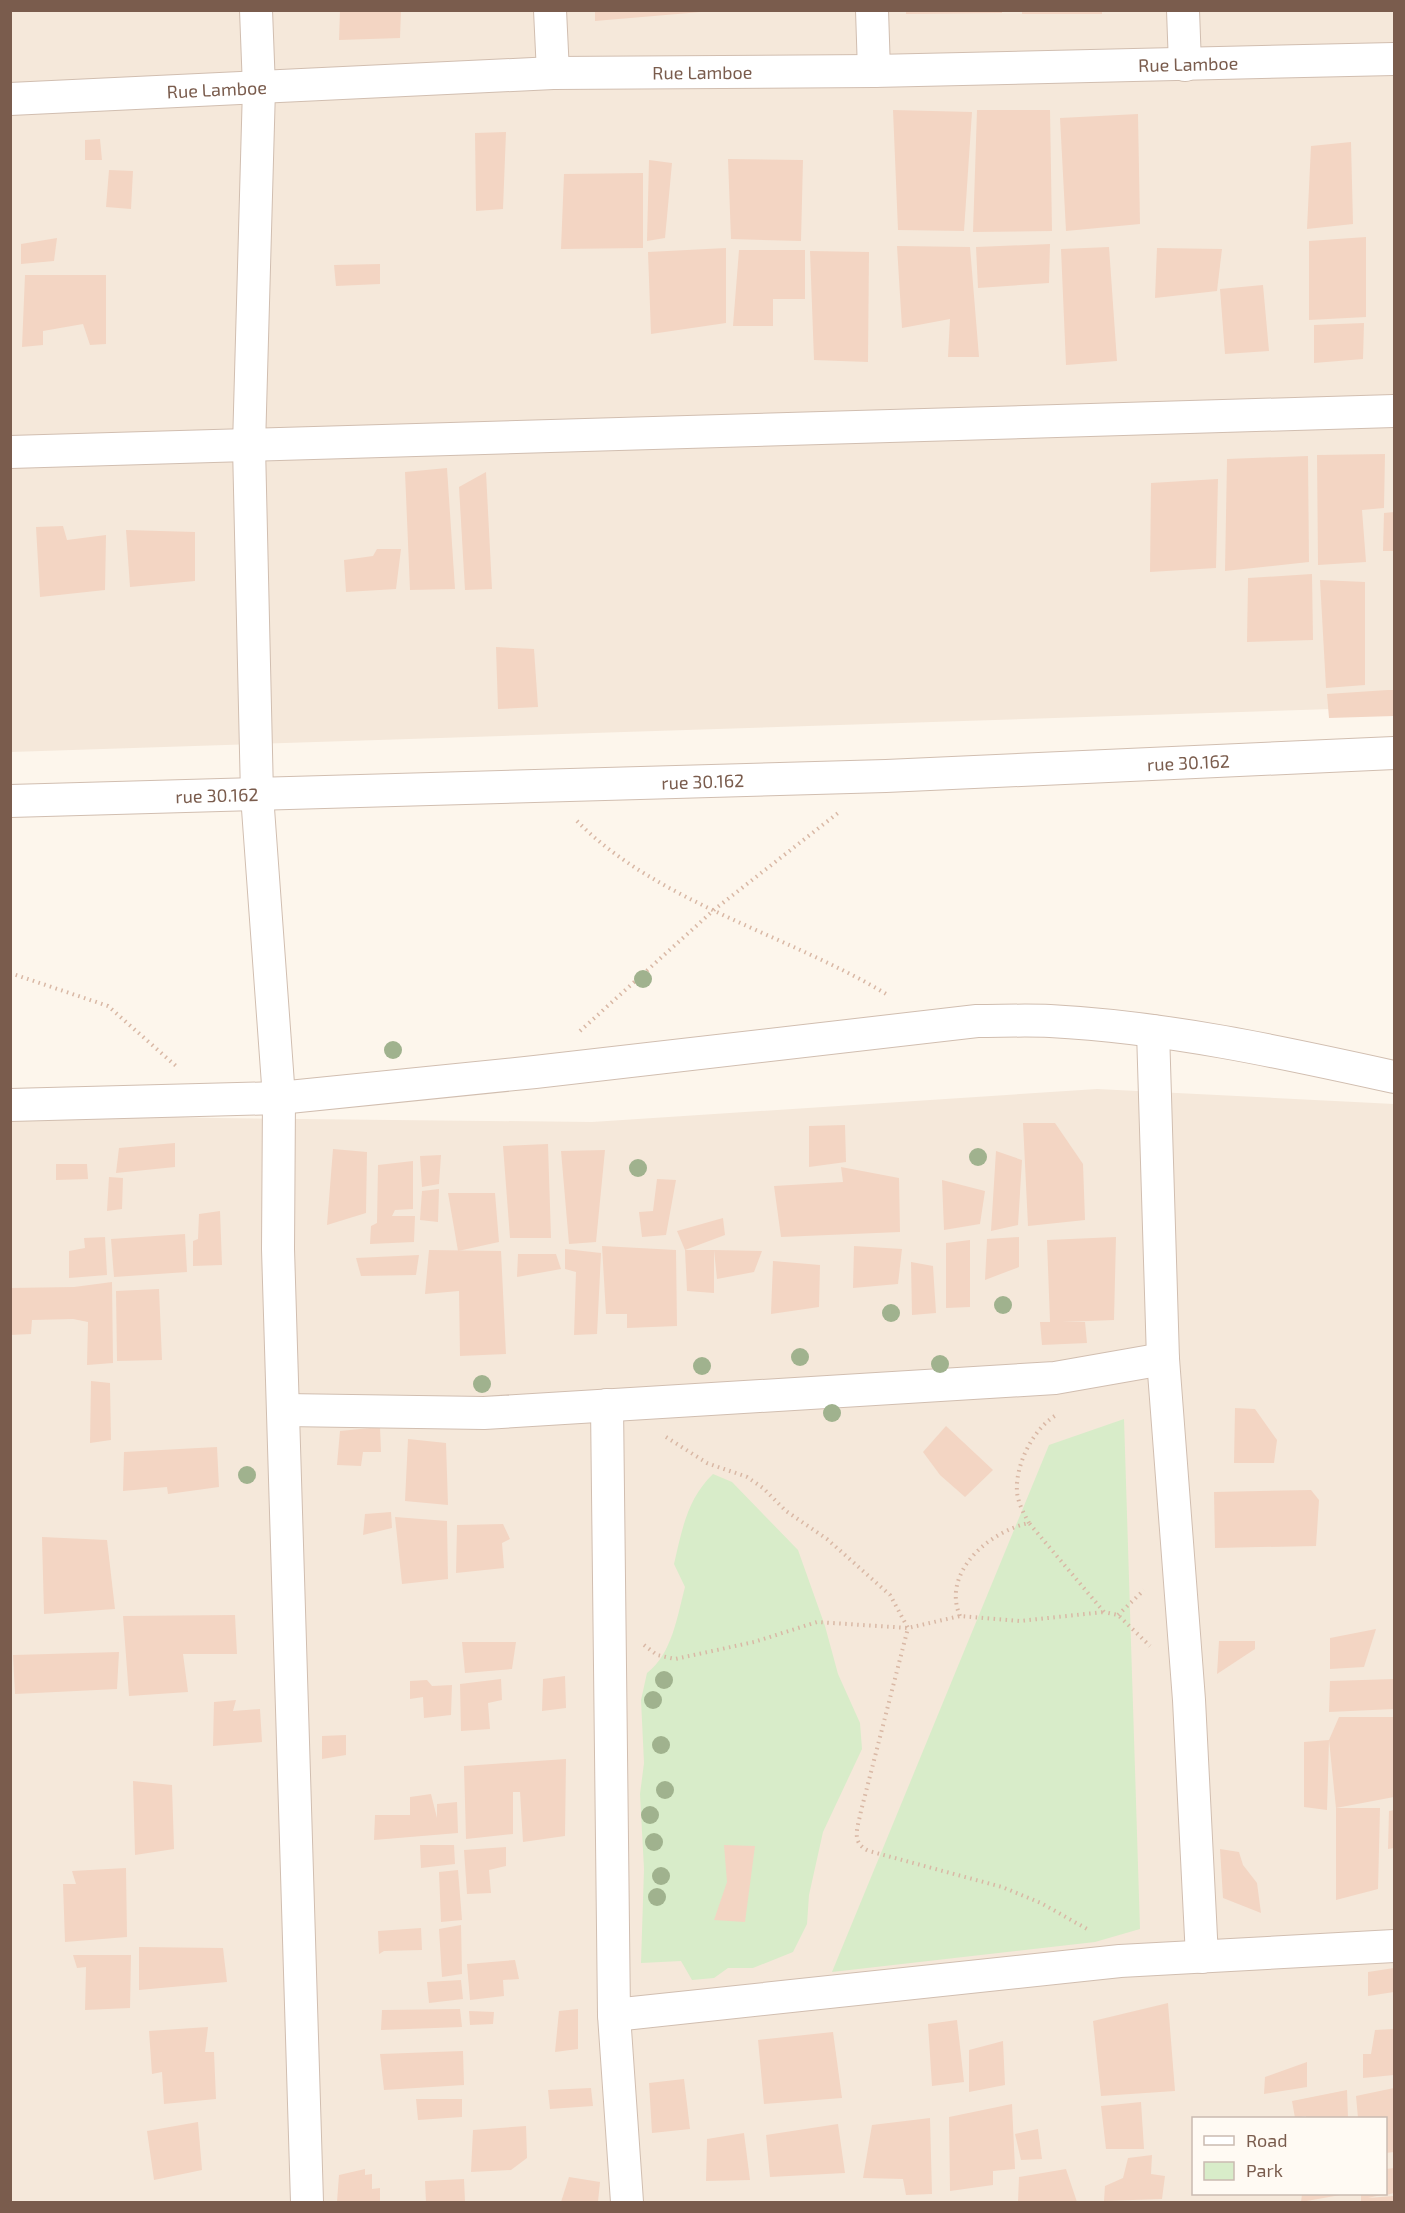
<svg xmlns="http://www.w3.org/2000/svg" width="1405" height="2213" font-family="'Exo 2',sans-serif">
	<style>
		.residential { fill: #f5e8da; fill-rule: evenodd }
		.green { fill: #d8ecc9 }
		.building { fill: #f3d5c3 }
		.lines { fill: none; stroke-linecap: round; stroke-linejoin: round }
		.street-casing { stroke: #d1beb0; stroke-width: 34 }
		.path { stroke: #d9b8a5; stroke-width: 4; stroke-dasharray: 1.5 4.5; stroke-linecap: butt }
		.street { stroke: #fff; stroke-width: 32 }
		.tree { fill: #a0b28e }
		.labels { text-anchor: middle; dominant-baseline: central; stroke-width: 4.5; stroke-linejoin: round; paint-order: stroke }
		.street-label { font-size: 18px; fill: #7a5c4d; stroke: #fffaf3 }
	</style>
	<rect width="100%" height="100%" fill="#fdf6ec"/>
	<!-- residential -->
	<g class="residential">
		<path d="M10 11H1394V707L11 752Z"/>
		<path d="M1097 1089 1394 1104V2202H11V1113L216 1118 592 1122ZM1194 2118H1386V2194H1194Z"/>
	</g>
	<!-- green -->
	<g class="green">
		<path d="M1124 1419 1140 1929 1095 1942 832 1972 1049 1445Z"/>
		<path d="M713 1474 732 1482 798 1550 825 1626 838 1674 860 1723 862 1749 823 1832 809 1895 807 1924 793 1952 753 1968H728L714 1978 692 1980 681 1961 641 1963 644 1869 640 1794 644 1763 641 1700 647 1673C672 1654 677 1617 685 1587L674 1564C682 1530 687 1499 713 1474Z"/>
	</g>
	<!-- building -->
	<g class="building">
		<path d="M340 10H401L400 38 339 40Z"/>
		<path d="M595 10H701V12L595 21Z"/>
		<path d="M906 10H1002V13L906 14Z"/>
		<rect x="1022" y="10" width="80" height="4"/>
		<path d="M893 110 972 112 964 231 898 230Z"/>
		<path d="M977 110H1050L1052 231 973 232Z"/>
		<path d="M1138 114 1140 224 1066 231 1060 118Z"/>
		<path d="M506 132 503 209 476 211 475 133Z"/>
		<path d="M100 139 102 160H85V140Z"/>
		<path d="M1351 142 1353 224 1307 229 1311 146Z"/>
		<path d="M728 159 803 160 801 241 731 239Z"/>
		<path d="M649 160 672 163 665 238 647 241Z"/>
		<path d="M109 170 133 171 131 209 106 207Z"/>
		<path d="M643 173V248L561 249 564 174Z"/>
		<path d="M1366 237V317L1309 320V241Z"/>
		<path d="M57 238 54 261 21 264V244Z"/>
		<path d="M1050 244 1049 283 978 288 976 247Z"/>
		<path d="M897 246 970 247 979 357H948L950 319 902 328Z"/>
		<path d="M1109 247 1117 361 1066 365 1061 249Z"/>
		<path d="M726 248V323L651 334 648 252Z"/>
		<path d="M1157 248 1222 249 1217 291 1155 298Z"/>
		<path d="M739 250H805V299H773V326H733Z"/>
		<path d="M810 251 869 252 868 362 814 360Z"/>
		<path d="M380 264V284L336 286 334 265Z"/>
		<path d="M25 275H106V344L90 345 83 324 43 331V345L22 347Z"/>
		<path d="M1263 285 1269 351 1225 354 1220 289Z"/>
		<path d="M1364 323 1363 359 1314 363V325Z"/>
		<path d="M1385 454 1384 508 1362 510 1366 562 1318 565 1317 455Z"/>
		<path d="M1308 456 1309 562 1225 571 1227 459Z"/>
		<path d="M447 468 455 589 410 590 405 472Z"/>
		<path d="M486 472 492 589 465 590 459 487Z"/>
		<path d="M1218 479 1216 568 1150 572 1151 483Z"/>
		<path d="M1394 512V551H1383L1384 513Z"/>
		<path d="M63 526 67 540 106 535 105 590 40 597 36 527Z"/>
		<path d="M126 530 195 532V581L130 587Z"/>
		<path d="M377 549H401L396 589 346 592 344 560 373 556Z"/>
		<path d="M1312 574 1313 640 1247 642 1248 578Z"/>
		<path d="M1320 580 1365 582V685L1326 688Z"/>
		<path d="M496 647 534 649 538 707 498 709Z"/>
		<path d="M1388 690H1394V716L1329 718 1327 694Z"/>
		<path d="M1023 1123H1055L1083 1164 1085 1220 1028 1226Z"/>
		<path d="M845 1125 846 1162 809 1167V1126Z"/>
		<path d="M175 1143V1167L116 1173 119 1148Z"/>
		<path d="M548 1144 551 1238H510L503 1146Z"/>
		<path d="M333 1149 367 1152 366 1213 327 1225Z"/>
		<path d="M605 1150 596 1242 569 1244 561 1151Z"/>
		<path d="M996 1151 1022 1160 1018 1225 991 1231Z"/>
		<path d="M441 1155 439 1184 422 1187 420 1156Z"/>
		<path d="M413 1161V1209L395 1210 392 1216H415L414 1242 370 1244 371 1226 377 1223 378 1165Z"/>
		<path d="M56 1164H87L88 1179 56 1180Z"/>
		<path d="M841 1167 899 1178 900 1232 781 1237 774 1186 843 1182Z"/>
		<path d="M109 1177 123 1178 122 1209 107 1211Z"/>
		<path d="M657 1179 676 1180 666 1235 642 1237 639 1212 653 1211Z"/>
		<path d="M942 1180 985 1191 980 1224 944 1230Z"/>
		<path d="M439 1189 438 1222 420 1220 422 1191Z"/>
		<path d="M448 1193H495L499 1242 458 1251Z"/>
		<path d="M220 1211 222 1265 193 1266V1241L198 1239 199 1214Z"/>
		<path d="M723 1218 725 1235 685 1250H714L762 1251 754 1272 717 1279 714 1250V1293L687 1291 685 1250 677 1231Z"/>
		<path d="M185 1234 187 1272 114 1277 111 1239Z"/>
		<path d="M105 1237 107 1275 69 1278V1251L85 1248 84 1238Z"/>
		<path d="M1019 1237V1267L985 1280 987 1239Z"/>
		<path d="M1116 1237 1114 1320 1062 1322H1085L1087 1343 1042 1345 1040 1322H1050L1047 1240Z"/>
		<path d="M970 1240V1307L946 1308V1243Z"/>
		<path d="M602 1246 676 1250 677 1326 627 1328V1314H606Z"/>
		<path d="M854 1246 902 1249 898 1284 853 1288Z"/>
		<path d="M565 1249 601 1253 597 1334 574 1335 576 1272 565 1269Z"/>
		<path d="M429 1250 501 1251 506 1354 460 1356 459 1291 425 1294Z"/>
		<path d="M518 1254H556L561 1269 517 1277Z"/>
		<path d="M419 1255 416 1275 361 1276 356 1258Z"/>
		<path d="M773 1261 820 1265 819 1307 771 1314Z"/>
		<path d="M911 1262 933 1266 936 1313 912 1315Z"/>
		<path d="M112 1282 113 1363 87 1365 88 1322 73 1319 32 1320 31 1334 10 1335V1288L74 1287Z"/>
		<path d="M159 1289 162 1360 117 1361 116 1291Z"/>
		<path d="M91 1381 110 1383 111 1440 90 1443Z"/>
		<path d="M1235 1408 1255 1409 1277 1440 1274 1463H1234Z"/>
		<path d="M946 1426 993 1470 965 1497 940 1475 923 1452Z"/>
		<path d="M380 1427 381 1452H363L361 1466 337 1465 340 1431Z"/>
		<path d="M408 1439 446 1443 448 1505 405 1501Z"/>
		<path d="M217 1447 219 1487 168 1494 167 1487 123 1491 124 1452Z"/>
		<path d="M1311 1490 1319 1500 1316 1546 1215 1548 1214 1492Z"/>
		<path d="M391 1512 392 1528 363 1535 365 1514Z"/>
		<path d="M395 1517 447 1521 448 1579 402 1584Z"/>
		<path d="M503 1524 510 1539 502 1543 504 1568 456 1573 457 1525Z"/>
		<path d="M42 1537 107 1540 115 1609 44 1614Z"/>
		<path d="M235 1615 237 1654H183L188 1692 129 1696 123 1616Z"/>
		<path d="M1376 1629 1364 1667 1330 1669V1638Z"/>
		<path d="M1219 1641H1255V1649L1217 1674Z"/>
		<path d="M462 1642H516L512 1669 465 1673Z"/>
		<path d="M119 1652 117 1689 15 1694 13 1655Z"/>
		<path d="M565 1676 566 1708 542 1711 543 1679Z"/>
		<path d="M501 1679 502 1700 488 1703 490 1729 461 1731 460 1684Z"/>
		<path d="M1394 1679V1709L1329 1712 1330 1681Z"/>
		<path d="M427 1680 432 1686 452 1685 451 1715 424 1718 423 1697 410 1699V1681Z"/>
		<path d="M236 1700 233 1711 260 1709 262 1742 213 1746 214 1702Z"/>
		<path d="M1339 1717H1394V1797L1336 1808 1329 1740 1327 1810 1304 1807V1742L1329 1740Z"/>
		<path d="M346 1735V1755L322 1759V1736Z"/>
		<path d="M566 1759 565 1836 523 1842 520 1792H513V1834L466 1839 464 1766Z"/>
		<path d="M133 1781 172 1785 174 1849 135 1855Z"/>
		<path d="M431 1794 437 1818V1804L457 1802 458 1833 374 1840 375 1815H410V1797Z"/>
		<path d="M1336 1808H1380L1378 1889 1336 1900Z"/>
		<path d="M1394 1810V1848L1388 1849 1389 1811Z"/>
		<path d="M420 1845H454L455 1864 421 1868Z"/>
		<path d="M724 1845 755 1846 745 1922 714 1920 727 1882Z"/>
		<path d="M506 1847V1866L489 1870 491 1893 467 1894 464 1850Z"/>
		<path d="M1220 1849 1239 1852 1243 1865 1257 1883 1261 1913 1223 1898Z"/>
		<path d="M126 1868 127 1937 65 1942 63 1884H76L72 1871Z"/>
		<path d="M458 1870 462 1920 441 1922 439 1872Z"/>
		<path d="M461 1925 462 1974 442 1977 439 1929Z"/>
		<path d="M421 1928 422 1950 384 1951 379 1954 378 1931Z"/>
		<path d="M139 1947 223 1948 227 1982 139 1990Z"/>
		<path d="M73 1955H131L130 2008 85 2010 86 1967 77 1968Z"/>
		<path d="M515 1960 519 1979 503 1980 504 1996 470 2000 467 1964Z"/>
		<path d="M1394 1968V1992L1368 1996V1972Z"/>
		<path d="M461 1980 463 1999 429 2003 427 1982Z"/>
		<path d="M1168 2003 1175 2091 1101 2096 1093 2021Z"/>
		<path d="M460 2009 462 2027 381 2030 382 2010Z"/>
		<path d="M578 2009V2049L555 2052 559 2011Z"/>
		<path d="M469 2011 494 2012 493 2024 470 2025Z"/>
		<path d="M957 2020 964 2082 932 2086 928 2024Z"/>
		<path d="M208 2027 205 2052H214L216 2099 164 2104 162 2072 152 2074 149 2031Z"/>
		<path d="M1394 2029V2075L1363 2078V2054H1371L1375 2030Z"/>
		<path d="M833 2032 842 2098 764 2104 758 2040Z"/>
		<path d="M1003 2041 1005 2085 969 2092V2050Z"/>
		<path d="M463 2051 464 2085 384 2090 380 2054Z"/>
		<path d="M1307 2062V2087L1264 2094 1265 2077Z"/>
		<path d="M684 2079 690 2129 652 2133 649 2083Z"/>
		<path d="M591 2088 593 2106 550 2109 548 2090Z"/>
		<path d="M1394 2088V2152L1386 2153V2118H1358L1356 2096Z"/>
		<path d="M1347 2090 1348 2118H1306V2116L1295 2118 1292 2101Z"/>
		<path d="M416 2099H462V2117L418 2120Z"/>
		<path d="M1141 2102 1144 2149H1106L1101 2106Z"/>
		<path d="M1012 2104 1015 2169 993 2171V2185L950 2191 949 2117Z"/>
		<path d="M930 2118 932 2194 906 2195 903 2179 863 2178 872 2125Z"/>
		<path d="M198 2122 202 2170 154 2180 147 2131Z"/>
		<path d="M838 2124 845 2173 770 2177 766 2135Z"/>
		<path d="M526 2126 527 2158 511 2170 471 2172 473 2130Z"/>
		<path d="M1038 2129 1042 2159 1021 2160 1015 2134Z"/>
		<path d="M744 2133 750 2180 706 2181 707 2139Z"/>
		<path d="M1152 2155 1151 2174 1165 2176 1162 2199 1104 2201 1105 2186 1123 2178 1128 2158Z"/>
		<path d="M1394 2168V2193L1386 2195V2169Z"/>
		<path d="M365 2169V2175L372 2174V2189L380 2188V2202H337L339 2175Z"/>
		<path d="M1066 2169 1077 2202H1018L1019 2177Z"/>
		<path d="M569 2177 600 2182 598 2202H561Z"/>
		<path d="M464 2179 465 2202H426L425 2181Z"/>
		<path d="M1302 2194H1346L1301 2202Z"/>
		<path d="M1361 2194H1385L1368 2198 1394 2196V2202H1361Z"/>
	</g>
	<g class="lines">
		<!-- street casing -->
		<g class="street-casing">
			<g id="street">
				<path d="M256 10 259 88 249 446 257 795 279 1098 278 1249 307 2202"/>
				<path d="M550 10 553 73"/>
				<path d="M872 10 874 71"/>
				<path d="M1183 10 1185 65"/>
				<path id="s1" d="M10 99 553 73 874 71 1394 59"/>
				<path d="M10 452 1394 411"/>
				<path id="s2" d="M10 801 886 776 1394 753"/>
				<path d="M1153 1031 1163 1359 1189 1700 1202 1957"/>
				<path d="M10 1105 279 1098 535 1072 977 1021C1001 1021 1026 1020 1050 1021 1166 1027 1281 1052 1394 1077"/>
				<path d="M607 1405 614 2015 627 2202"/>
				<path d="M285 1410 484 1413 1055 1378 1163 1359"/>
				<path d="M614 2015 1120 1961 1394 1946"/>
			</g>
		</g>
		<!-- path -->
		<g class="path">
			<path d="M577 821C656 902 791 936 888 995"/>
			<path d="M10 973 108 1006 176 1066"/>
			<path d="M580 1031 715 909 838 813"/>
			<path d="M666 1437 707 1463 747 1477 763 1488 786 1511 827 1539 890 1595 908 1628 861 1811C858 1827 850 1843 869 1851L1002 1887 1041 1903 1087 1929"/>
			<path d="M1029 1523C1024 1514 1018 1503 1017 1492 1015 1464 1034 1427 1058 1414"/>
			<path d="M1118 1615 1144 1590"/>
			<path d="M960 1616C941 1572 990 1531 1029 1523L1104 1612 1118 1615 1150 1646"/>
			<path d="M644 1645 657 1655 675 1659 754 1642 817 1622 908 1628 960 1616 1020 1621 1104 1612"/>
		</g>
		<!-- street -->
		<use href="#street" class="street"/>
	</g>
	<!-- trees -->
	<g class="tree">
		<circle cx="643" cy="979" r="9"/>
		<circle cx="393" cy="1050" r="9"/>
		<circle cx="978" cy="1157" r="9"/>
		<circle cx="638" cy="1168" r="9"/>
		<circle cx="1003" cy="1305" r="9"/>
		<circle cx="891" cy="1313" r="9"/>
		<circle cx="800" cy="1357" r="9"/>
		<circle cx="940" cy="1364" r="9"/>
		<circle cx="702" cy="1366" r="9"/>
		<circle cx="482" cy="1384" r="9"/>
		<circle cx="832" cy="1413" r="9"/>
		<circle cx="247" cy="1475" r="9"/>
		<circle cx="664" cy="1680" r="9"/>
		<circle cx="653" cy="1700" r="9"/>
		<circle cx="661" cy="1745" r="9"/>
		<circle cx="665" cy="1790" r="9"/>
		<circle cx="650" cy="1815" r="9"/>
		<circle cx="654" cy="1842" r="9"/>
		<circle cx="661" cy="1876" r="9"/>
		<circle cx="657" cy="1897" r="9"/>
	</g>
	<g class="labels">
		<!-- street labels -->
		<g class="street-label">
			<text stroke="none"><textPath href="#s1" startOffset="1179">Rue Lamboe</textPath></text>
			<text stroke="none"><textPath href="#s1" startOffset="693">Rue Lamboe</textPath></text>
			<text stroke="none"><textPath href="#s1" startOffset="207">Rue Lamboe</textPath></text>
			<text stroke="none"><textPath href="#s2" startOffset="1179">rue 30.162</textPath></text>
			<text stroke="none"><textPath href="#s2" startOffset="693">rue 30.162</textPath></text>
			<text stroke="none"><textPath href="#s2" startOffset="207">rue 30.162</textPath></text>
		</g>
	</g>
	<!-- border -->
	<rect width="1405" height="2213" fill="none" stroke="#7a5c4d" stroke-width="24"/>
	<!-- legend -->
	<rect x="1192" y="2117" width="195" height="78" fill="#fffaf3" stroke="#cabbb1" stroke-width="1.5"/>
	<rect x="1204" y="2136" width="30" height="9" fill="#ffffff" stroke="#cabbb1" stroke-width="1.5"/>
	<text x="1246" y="2147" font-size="18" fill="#7a5c4d">Road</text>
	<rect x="1204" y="2162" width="30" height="18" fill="#d8ecc9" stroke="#cabbb1" stroke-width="1.5"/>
	<text x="1246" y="2177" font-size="18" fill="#7a5c4d">Park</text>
</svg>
